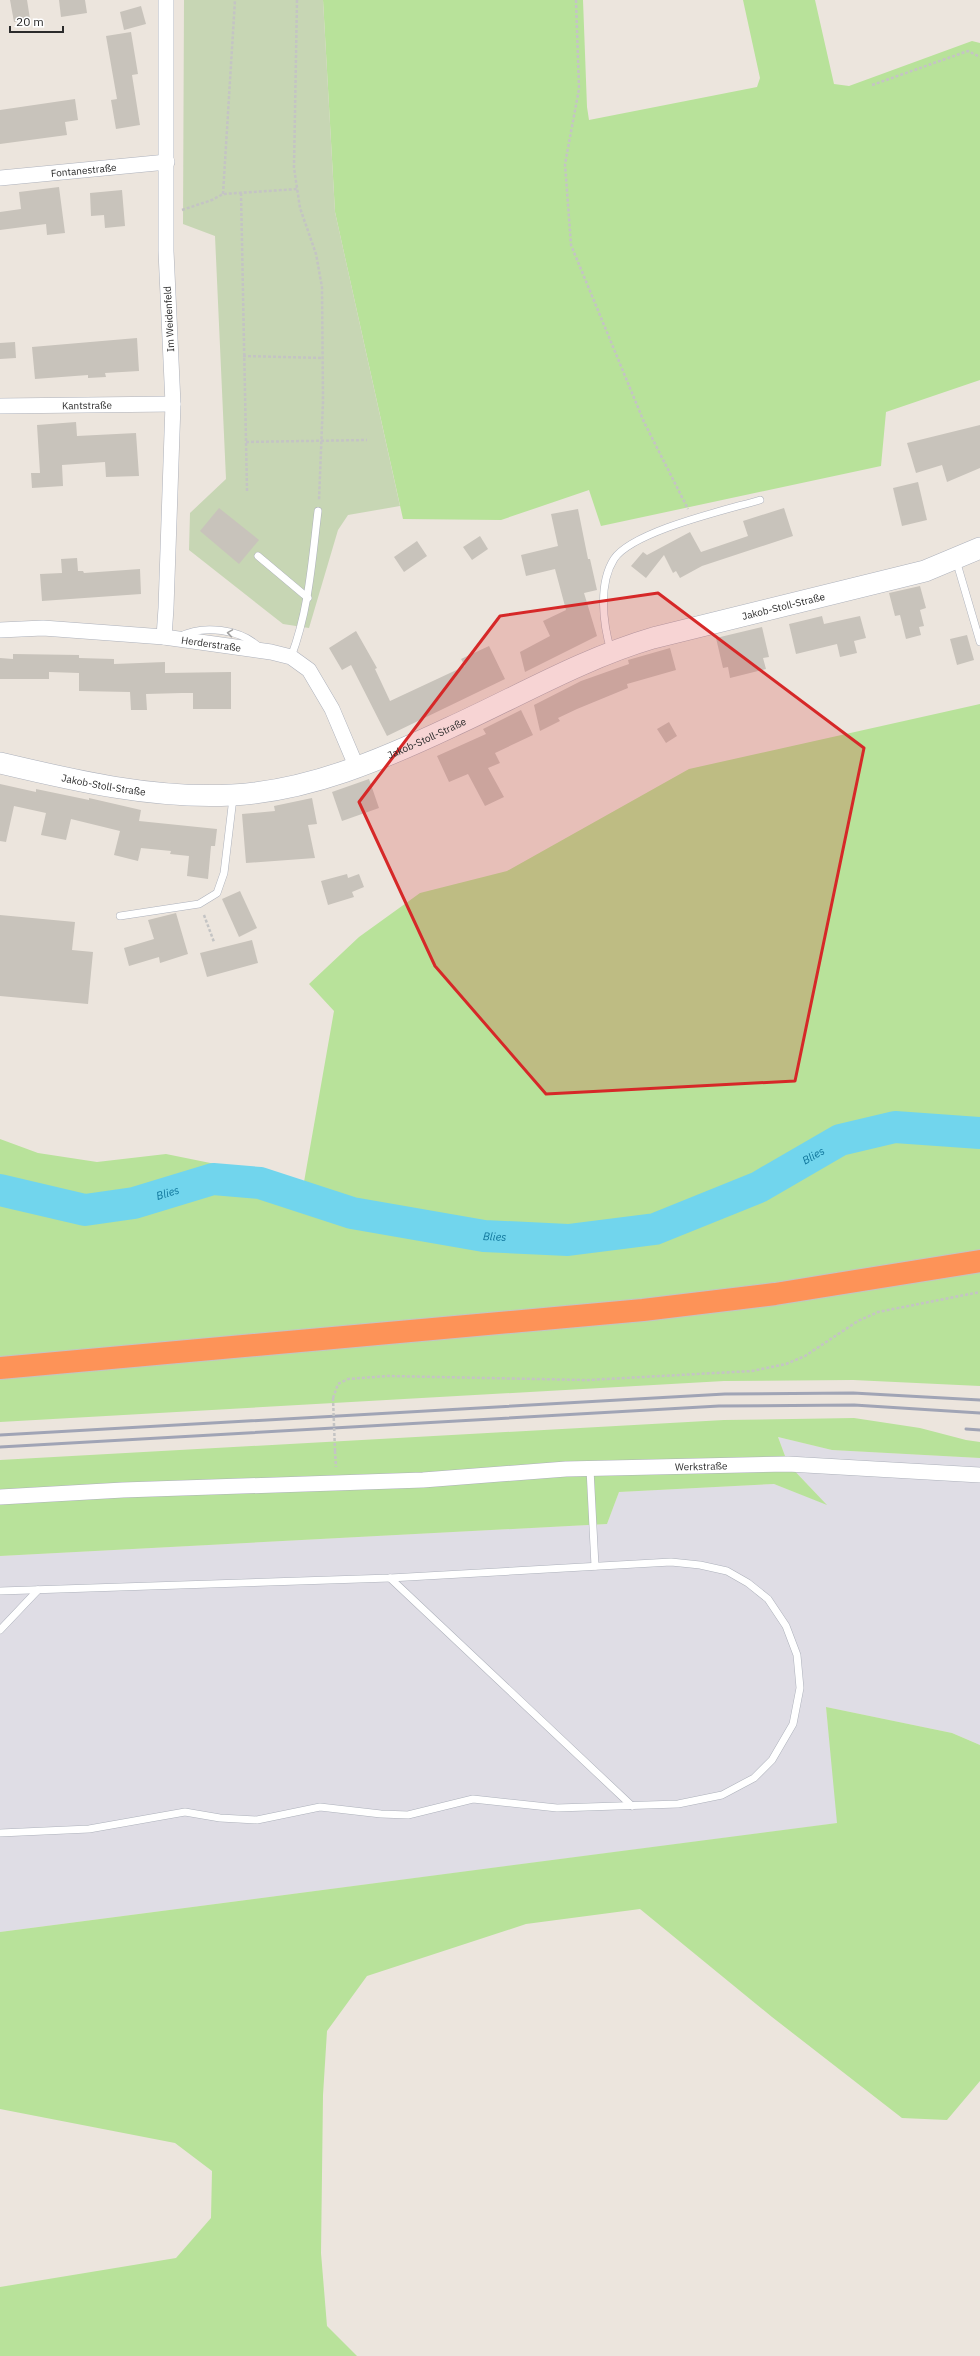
<svg xmlns="http://www.w3.org/2000/svg" width="980" height="2356" font-family="'IBM Plex Sans',sans-serif">
	<style>
		.industrial { fill: #dfdde5 }
		.green { fill: #b8e29a }
		.cemetery { fill: #c7d6b4 }
		.lines { fill: none; stroke-linecap: round; stroke-linejoin: round }
		.river { stroke: #71d5ed; stroke-width: 32 }
		.building { fill: #c8c3bb }
		.lane-casing { stroke: #adb1bb; stroke-width: 8 }
		.street-casing { stroke: #adb1bb; stroke-width: 16 }
		.secondary-casing { stroke: #adb1bb; stroke-width: 22 }
		.highway-casing { stroke: #c4c4c4; stroke-width: 24 }
		.path { stroke: #c4c4c4; stroke-width: 2.5; stroke-dasharray: 3 2; stroke-linecap: butt }
		.lane { stroke: #fff; stroke-width: 7 }
		.street { stroke: #fff; stroke-width: 15 }
		.secondary { stroke: #fff; stroke-width: 21 }
		.highway { stroke: #fd9358; stroke-width: 22 }
		.rail { stroke: #a0a4b5; stroke-width: 3 }
		.path-bridge { stroke: #c4c4c4; stroke-width: 2.5; stroke-dasharray: 3 2; stroke-linecap: butt }
		.oneway { stroke: #a0a0a0 }
		.marked { fill: #d62828; fill-opacity: 0.2; stroke: #d62828; stroke-width: 3; stroke-linejoin: round }
		.labels { text-anchor: middle; dominant-baseline: central; stroke-width: 3; stroke-linejoin: round; paint-order: stroke }
		.street-label { font-size: 10px; fill: #2b2b2b; stroke: #fff }
		.water-label { font-size: 11px; font-style: italic; fill: #0f759b; stroke: #fff }
	</style>
	<rect width="100%" height="100%" fill="#ece5dd"/>
	<!-- industrial -->
	<path class="industrial" d="M778 1437 832 1450 980 1458V1745L952 1733 826 1707 838 1823 0 1932V1556L607 1524 619 1492 774 1484 826 1504 788 1464Z"/>
	<!-- green -->
	<g class="green">
		<path d="M323 0H583L587 107 589 120 757 87 760 78 743 0H815L834 84 849 86 972 41 980 43V380L886 412 881 466 601 526 589 490 501 520 403 519 335 212Z"/>
		<path d="M980 704V1386L853 1380 724 1381 0 1422V1139L38 1153 97 1162 166 1154 304 1182 334 1011 309 984 359 937 420 893 507 871 689 769Z"/>
		<path d="M854 1418 920 1428 966 1440 980 1442V1458L832 1450 778 1437 788 1464 827 1505 774 1484 619 1492 607 1524 0 1556V1460L724 1420Z"/>
		<path d="M826 1707 952 1733 980 1745V2081L947 2120 902 2118 772 2017 640 1909 526 1924 367 1976 327 2031 323 2095 321 2253 327 2326 357 2356H0V2287L176 2258 211 2218 212 2171 175 2143 0 2109V1932L837 1823Z"/>
	</g>
	<!-- cemetery -->
	<path class="cemetery" d="M184 0H323L335 212 400 506 348 515 338 530 309 628 283 624 189 550 190 513 226 479 215 236 183 224Z"/>
	<g class="lines">
		<!-- river -->
		<path class="river" id="s1" d="M0 1190 85 1210 134 1203 213 1179 260 1183 352 1213 484 1236 568 1240 655 1229 759 1187 840 1140 895 1127 980 1133"/>
	</g>
	<!-- building -->
	<g class="building">
		<path d="M10 0H27L30 19 14 22Z"/>
		<path d="M59 0H85L87 13 61 17Z"/>
		<path d="M141 6 146 24 124 30 120 12Z"/>
		<path d="M131 32 138 74 132 75 140 125 116 129 111 100 117 99 106 36Z"/>
		<path d="M75 99 78 120 65 122 67 135 0 144V110Z"/>
		<path d="M59 187 65 233 47 235 46 224 0 230V212L21 209 19 192Z"/>
		<path d="M122 190 125 226 105 228 104 215 91 216 90 193Z"/>
		<path d="M137 338 139 371 105 373 106 377 88 378V375L35 379 32 347Z"/>
		<path d="M15 342 16 358 0 359V343Z"/>
		<path d="M76 422 77 436 136 433 139 476 106 477 105 462 62 465 63 486 32 488 31 473H40L37 425Z"/>
		<path d="M980 425V468L947 482 942 465 916 473 907 443Z"/>
		<path d="M918 482 927 520 902 526 893 488Z"/>
		<path d="M219 508 259 540 239 564 200 531Z"/>
		<path d="M784 508 793 536 702 566 680 578 676 571 673 573 664 555 646 578 631 566 643 552 647 555 690 532 701 552 748 536 743 521Z"/>
		<path d="M578 509 588 559H590L597 590 584 593 597 636 525 672 520 652 550 636 543 621 566 610 555 569 526 576 521 555 558 546 551 514Z"/>
		<path d="M480 536 488 549 472 560 463 547Z"/>
		<path d="M417 541 427 556 404 572 394 557Z"/>
		<path d="M77 558 78 571H83L84 573 140 569 141 594 42 601 40 574 62 573 61 559Z"/>
		<path d="M920 586 926 608 920 610 924 626 919 627 921 635 906 639 900 615 895 616 889 593Z"/>
		<path d="M822 616 824 624 860 616 866 638 854 641 857 653 840 657 837 644 796 654 789 624Z"/>
		<path d="M762 627 769 657 763 658 766 669 730 678 728 667 723 668 716 638Z"/>
		<path d="M356 631 377 668 375 669 390 701 465 666 461 659 489 646 505 679 387 736 351 665 342 670 329 648Z"/>
		<path d="M967 635 974 660 957 665 950 639Z"/>
		<path d="M670 648 676 670 627 684 628 688 577 709 558 718 560 721 540 731 534 705 581 681 629 664 628 660Z"/>
		<path d="M13 654 79 655V658L114 659V664L165 662V673L231 672V709H193V693H182L146 694 147 710H131L130 692 79 691V673L49 672V679H0V658L13 659Z"/>
		<path d="M521 710 533 735 495 753 500 763 488 768 504 797 485 806 468 774 449 782 437 756 486 734 483 729Z"/>
		<path d="M669 722 677 736 666 743 657 729Z"/>
		<path d="M369 779 379 808 342 821 332 792Z"/>
		<path d="M0 784 36 792V789L89 800V798L141 810 139 821 217 829 215 846H211L208 879 187 876 189 856 170 854 171 851 141 848 138 861 114 855 120 831 71 819 66 840 41 835 46 813 14 806 6 842 0 841Z"/>
		<path d="M312 798 317 824 308 825 315 858 246 863 242 814 275 811 274 806Z"/>
		<path d="M347 874 348 878 359 874 364 887 352 892 354 897 328 905 321 881Z"/>
		<path d="M240 891 257 928 239 937 222 899Z"/>
		<path d="M176 913 188 954 160 963 159 957 129 966 124 948 154 939 148 920Z"/>
		<path d="M0 915 75 922 72 950 93 952 88 1004 0 996Z"/>
		<path d="M252 940 258 963 207 977 200 953Z"/>
	</g>
	<g class="lines">
		<!-- lane casing -->
		<g class="lane-casing">
			<g id="lane">
				<path d="M258 556 308 598"/>
				<path d="M956 560 980 642"/>
				<path d="M179 637C203 624 241 629 260 648"/>
				<path d="M611 651C603 624 598 584 614 559 633 531 726 510 760 500"/>
				<path d="M291 657C309 610 312 560 318 511"/>
				<path d="M120 916 199 904 217 893 224 873 233 798"/>
				<path d="M590 1469 595 1566"/>
				<path d="M390 1578 632 1806"/>
				<path d="M0 1591 390 1578 671 1562 700 1565 727 1571 748 1583 768 1599 786 1626 797 1655 800 1688 793 1724 772 1760 754 1778 722 1795 678 1804 557 1808 473 1799 408 1815 381 1814 320 1807 257 1820 220 1818 185 1812 89 1829 0 1833"/>
				<path d="M0 1630 38 1590"/>
			</g>
		</g>
		<!-- street casing -->
		<g class="street-casing">
			<g id="street">
				<path id="s2" d="M0 178 167 162"/>
				<path id="s3" d="M0 406 173 404"/>
				<path id="s4" d="M0 630 43 628 164 637 271 652 291 657 309 670 332 709 357 768"/>
				<path d="M164 637 166 608 173 404 166 251V0"/>
				<path id="s5" d="M0 1497 123 1490 423 1480 566 1469 788 1464 980 1475"/>
			</g>
		</g>
		<!-- secondary casing -->
		<g class="secondary-casing">
			<g id="secondary">
				<path id="s6" d="M0 763C76 781 153 799 232 795 309 791 383 759 451 727 519 696 582 659 653 638L925 571 980 548"/>
			</g>
		</g>
		<!-- highway casing -->
		<g class="highway-casing">
			<path id="highway" d="M0 1368 643 1310 775 1294 980 1261"/>
		</g>
		<!-- path -->
		<g class="path">
			<path d="M297 0 294 168 300 208 316 254 322 287 323 401 319 500"/>
			<path d="M576 0 579 89 565 164 571 245 644 422 688 509"/>
			<path d="M872 85 968 51 980 57"/>
			<path d="M241 193 247 492"/>
			<path d="M223 194 235 0"/>
			<path d="M182 210 212 200 223 194 298 189"/>
			<path d="M243 356 323 358"/>
			<path d="M246 442 367 440"/>
			<path d="M204 915 214 942"/>
			<path d="M333 1398 338 1384 348 1379 388 1376 588 1380 752 1371 786 1364 805 1356 858 1321 878 1312 980 1292"/>
			<path d="M335 1451 336 1467"/>
		</g>
		<!-- lane -->
		<use href="#lane" class="lane"/>
		<!-- street -->
		<use href="#street" class="street"/>
		<!-- secondary -->
		<use href="#secondary" class="secondary"/>
		<!-- highway -->
		<use href="#highway" class="highway"/>
		<!-- rail -->
		<g class="rail">
			<path d="M966 1429 980 1430"/>
			<path d="M0 1435 725 1394 853 1393 980 1400"/>
			<path d="M0 1447 719 1406 854 1405 980 1413"/>
		</g>
		<!-- path-bridge -->
		<path class="path-bridge" d="M333 1398 335 1451"/>
	</g>
	<!-- one-way arrows -->
	<defs><path id="oneway-chevron" d="M-2-3.5L2.5 0L-2 3.5" fill="none" stroke-width="1.6" stroke-linecap="round" stroke-linejoin="round"/></defs>
	<use class="oneway" href="#oneway-chevron" transform="translate(230 633) rotate(-171)"/>
	<!-- marked area -->
	<path class="marked" d="M658 593 864 748 795 1081 546 1094 435 966 359 802 500 616Z"/>
	<g class="labels">
		<!-- street labels -->
		<g class="street-label">
			<text stroke="none"><textPath href="#s2" startOffset="84">Fontanestraße</textPath></text>
			<text transform="translate(169 319) rotate(-93)">Im Weidenfeld</text>
			<text stroke="none"><textPath href="#s3" startOffset="87">Kantstraße</textPath></text>
			<text stroke="none"><textPath href="#s6" startOffset="821">Jakob-Stoll-Straße</textPath></text>
			<text stroke="none"><textPath href="#s4" startOffset="212">Herderstraße</textPath></text>
			<text stroke="none"><textPath href="#s6" startOffset="439">Jakob-Stoll-Straße</textPath></text>
			<text stroke="none"><textPath href="#s6" startOffset="106">Jakob-Stoll-Straße</textPath></text>
			<text stroke="none"><textPath href="#s5" startOffset="702">Werkstraße</textPath></text>
		</g>
		<!-- water labels -->
		<g class="water-label">
			<text stroke="none"><textPath href="#s1" startOffset="844">Blies</textPath></text>
			<text stroke="none"><textPath href="#s1" startOffset="172">Blies</textPath></text>
			<text stroke="none"><textPath href="#s1" startOffset="508">Blies</textPath></text>
		</g>
	</g>
	<!-- scale -->
	<path d="M10 26v6h53v-6" fill="none" stroke="#2b2b2b" stroke-width="2"/>
	<text x="16" y="26" font-size="12" fill="#2b2b2b" stroke="#ffffff" stroke-width="3" paint-order="stroke">20 m</text>
</svg>
